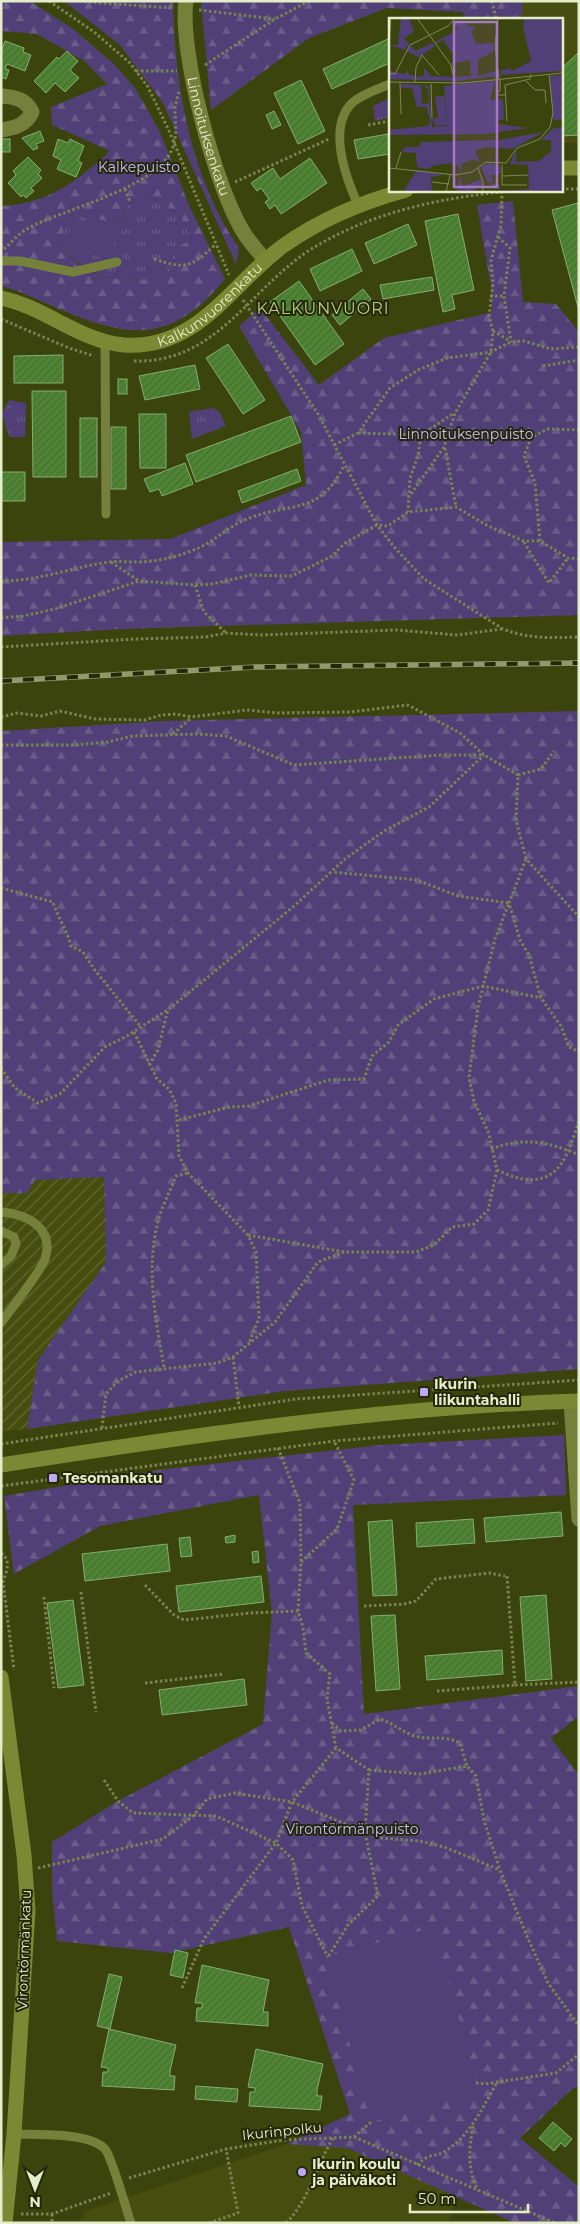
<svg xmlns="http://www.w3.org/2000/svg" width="580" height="2224" font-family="Montserrat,sans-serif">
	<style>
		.built { fill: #464e0f }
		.industrial { fill: url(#industrial-furrows) }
		.grass { fill: url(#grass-tufts) }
		.forest { fill: url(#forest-firs); fill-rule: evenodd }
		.pitch { fill: #514077 }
		.building { fill: url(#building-hatch); stroke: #84ae73 }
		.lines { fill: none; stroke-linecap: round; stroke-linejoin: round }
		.path { stroke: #7b8353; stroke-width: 3; stroke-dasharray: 2.5 2.5; stroke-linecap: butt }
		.lane { stroke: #75803b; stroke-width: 9 }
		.street { stroke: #75803b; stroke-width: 15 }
		.secondary { stroke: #7c8934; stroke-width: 15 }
		.rail-casing { stroke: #929a6d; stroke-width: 5.5 }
		.rail { stroke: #24280b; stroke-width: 4; stroke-dasharray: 11; stroke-linecap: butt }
		.poi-dot { fill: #bea9f4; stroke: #24280b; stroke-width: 2 }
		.labels { text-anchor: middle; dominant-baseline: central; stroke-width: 4; stroke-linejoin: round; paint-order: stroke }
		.street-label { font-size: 14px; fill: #e6edca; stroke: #24280b }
		.park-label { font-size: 14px; fill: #cdbafe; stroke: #24280b }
		.poi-label { font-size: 14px; font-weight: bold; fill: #e6edca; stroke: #24280b; text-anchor: start }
		.quarter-label { font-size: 16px; letter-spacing: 1px; fill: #becb84; stroke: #24280b }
		.inset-road { fill: none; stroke: #808859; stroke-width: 1 }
		.view { fill: #a679c3; fill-opacity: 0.15; stroke: #a679c3; stroke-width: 2.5 }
		.inset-edge { fill: none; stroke: #e6edca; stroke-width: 2.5 }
	</style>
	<defs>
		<pattern id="industrial-furrows" width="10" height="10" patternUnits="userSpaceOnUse" patternTransform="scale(1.25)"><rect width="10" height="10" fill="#464e0f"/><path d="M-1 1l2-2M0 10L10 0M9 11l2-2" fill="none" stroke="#616831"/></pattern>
		<pattern id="grass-tufts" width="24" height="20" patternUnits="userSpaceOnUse" patternTransform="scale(1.25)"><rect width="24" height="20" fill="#514077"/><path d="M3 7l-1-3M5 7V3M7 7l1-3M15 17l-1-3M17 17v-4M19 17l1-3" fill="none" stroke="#6a5c89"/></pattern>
		<pattern id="forest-firs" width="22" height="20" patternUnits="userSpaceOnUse" patternTransform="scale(1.25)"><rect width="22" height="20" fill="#514077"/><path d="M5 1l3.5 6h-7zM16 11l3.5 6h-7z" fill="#6a5c89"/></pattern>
		<pattern id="building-hatch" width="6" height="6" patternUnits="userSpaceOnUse" patternTransform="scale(1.25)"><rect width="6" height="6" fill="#4d8532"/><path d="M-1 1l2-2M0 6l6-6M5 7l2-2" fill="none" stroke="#4a6c36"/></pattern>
	</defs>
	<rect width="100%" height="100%" fill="#3c440d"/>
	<!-- built -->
	<g class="built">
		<path d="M523 1H579V143H561V19H521Z"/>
		<path d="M287 2144 347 2148 457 2196 448 2223H78L86 2211Z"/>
	</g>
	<!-- industrial -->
	<path class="industrial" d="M104 1176 106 1262 38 1360 27 1429 1 1431V1193H27L35 1180Z"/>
	<!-- grass -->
	<g class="grass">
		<path d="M390 98V117L375 121 373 106Z"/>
		<path d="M150 198C170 206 187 218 192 240L174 248C173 256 174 268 168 274 159 283 107 280 97 274 82 266 69 255 56 246L71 215 119 223 130 202Z"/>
		<path d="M9 400 26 403 25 437H9L2 414Z"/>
		<path d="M212 408 219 411 226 426 192 439 189 412Z"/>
	</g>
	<!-- forest -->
	<g class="forest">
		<path d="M1 1H30L73 29 114 64 135 88 160 132 189 205 225 279C174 342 131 340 62 310 41 302 23 291 1 286V206C48 204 77 181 110 151L52 125 51 107 107 84 83 60 37 34 1 31ZM150 198C170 206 187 218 192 240L174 248C173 256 174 269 167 274 158 282 108 280 98 275 83 269 69 255 56 246L71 215 119 223 130 202Z"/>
		<path d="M64 1H173C174 84 191 179 239 248L236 264 163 103 120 45Z"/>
		<path d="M201 1H523L521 19H464L463 12 387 8 309 38 211 110Z"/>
		<path d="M513 201 523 302 556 304 579 332V615L121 629 1 636V542L170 539 306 485 301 432 239 326 260 308 319 385 384 338 492 312 491 287 477 205Z"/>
		<path d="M579 711V1369L285 1391 27 1429 38 1360 106 1262 104 1177 35 1180 27 1193H1V731L164 721Z"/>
		<path d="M564 1435 566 1495 353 1505 364 1714 579 1686V1716L551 1738 579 1775V2086L572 2089 520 2138 579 2187V2223H515L347 2148 287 2144 350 2114 289 1927 170 1953 57 1941 52 1892V1842L118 1801 263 1724 272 1613 259 1495 100 1526 14 1574 4 1496 158 1470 381 1445Z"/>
	</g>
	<!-- pitch -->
	<g class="pitch">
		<path d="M74 218 118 232 109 260 65 245Z"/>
		<path d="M434 1927 479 2093 371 2122 326 1957Z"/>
	</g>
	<!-- building -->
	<g class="building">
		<path d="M390 38V63L332 89 323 69Z"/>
		<path d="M5 41 24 48 23 52 31 55 25 71 7 64 5 69 9 70 6 79 1 77V52Z"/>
		<path d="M67 51 78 61 70 70 79 78 65 92 55 83 46 93 34 81 57 57 59 59Z"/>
		<path d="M579 52V135L561 136V69Z"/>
		<path d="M301 80 325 131 298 144 274 93Z"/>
		<path d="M274 111 281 125 272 129 266 115Z"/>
		<path d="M40 131 44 141 36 144 38 148 33 150 22 138Z"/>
		<path d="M388 134 390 154 358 159 354 140Z"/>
		<rect x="1" y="139" width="9" height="13"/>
		<path d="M58 139 68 143 70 139 84 146 78 161 82 163 76 177 57 169 61 160 53 156Z"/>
		<path d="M28 157 41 170 38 174 42 178 31 188 34 191 26 198 23 195 21 197 8 183 16 175 13 171Z"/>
		<path d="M310 158 327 183 281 214 275 205 270 209 265 202 269 199 261 188 257 191 251 183 273 168 280 179Z"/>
		<path d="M578 203 579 208V311L552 210Z"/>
		<path d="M458 214 474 290 452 295 455 309 443 312 425 221Z"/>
		<path d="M408 224 417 245 374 264 365 243Z"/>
		<path d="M352 249 362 271 320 291 310 269Z"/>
		<path d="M432 277 434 290 383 299 380 285Z"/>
		<path d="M299 281 344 344 315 365 270 302Z"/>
		<path d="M363 289 371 299 340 325 332 315Z"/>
		<path d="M228 344 265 400 243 414 206 358Z"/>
		<path d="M63 355V383H14V356Z"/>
		<path d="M195 365 200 389 145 400 139 376Z"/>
		<rect x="118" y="379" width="9" height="15"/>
		<path d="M32 391H66V477H33Z"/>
		<path d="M139 414H166V468H140Z"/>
		<path d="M291 416 301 442 196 482 186 455Z"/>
		<rect x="80" y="418" width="17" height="59"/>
		<rect x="111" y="427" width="15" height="62"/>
		<path d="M185 463 193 484 162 496 159 489 150 492 144 479Z"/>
		<path d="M297 469 301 481 242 503 238 491Z"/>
		<rect x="1" y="472" width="24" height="29"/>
		<path d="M561 1512 563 1536 486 1542 484 1518Z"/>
		<path d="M473 1519 475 1543 417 1547 416 1523Z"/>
		<path d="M392 1520 397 1595 373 1596 368 1522Z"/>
		<path d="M235 1535V1542L226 1543 225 1537Z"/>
		<path d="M190 1537 192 1556 181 1557 179 1538Z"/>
		<path d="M167 1544 170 1571 85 1581 82 1554Z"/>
		<path d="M258 1551 259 1562 253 1563 252 1552Z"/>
		<path d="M261 1576 264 1602 179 1612 176 1586Z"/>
		<path d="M546 1595 552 1679 526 1681 520 1597Z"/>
		<path d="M73 1600 84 1685 58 1688 47 1603Z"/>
		<path d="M395 1615 400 1689 376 1691 371 1616Z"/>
		<path d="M502 1650 503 1674 427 1680 425 1656Z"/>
		<path d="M244 1679 247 1705 162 1715 159 1690Z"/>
		<path d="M175 1950 188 1953 183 1978 170 1975Z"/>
		<path d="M202 1965 269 1980 263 2012H268V2026L196 2021 197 2008H202V2003H195Z"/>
		<path d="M109 1974 122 1977 110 2029 97 2026Z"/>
		<path d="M109 2029 176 2045 170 2071V2076H175L174 2090 102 2086 103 2072H108V2068L101 2067Z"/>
		<path d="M256 2049 323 2064 317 2090V2096H322L320 2110 249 2106 250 2092H255V2088L248 2087Z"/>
		<path d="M196 2086 238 2089 237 2102 195 2099Z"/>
		<path d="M553 2122 572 2139 565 2147 561 2143 554 2151 539 2138Z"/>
	</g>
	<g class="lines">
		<!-- path -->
		<g class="path">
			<path d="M49 1 94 32 130 63 148 87 170 133 229 275"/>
			<path d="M74 1 173 8"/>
			<path d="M492 1 496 19"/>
			<path d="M199 10 275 19"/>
			<path d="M205 65 275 19 309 1"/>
			<path d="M136 71H177"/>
			<path d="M368 125 390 121"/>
			<path d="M235 182 329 139"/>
			<path d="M125 189 130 202"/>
			<path d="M561 189H579"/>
			<path d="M498 237 510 248 504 296 511 342"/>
			<path d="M4 249C11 243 18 234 27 229 64 208 162 188 174 144 177 132 175 121 175 110 175 104 178 97 179 91"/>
			<path d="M154 259C187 270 191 267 216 244"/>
			<path d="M490 296H504"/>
			<path d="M243 300 318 414 377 525 395 548 424 579 503 629C528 639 552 638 579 637"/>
			<path d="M1 319 69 348 94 356"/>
			<path d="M493 331 510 341"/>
			<path d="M134 361C219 364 253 282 318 245 380 209 448 197 518 190"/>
			<path d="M543 366 579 360"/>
			<path d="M358 433 421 435 418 456 410 478 408 512"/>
			<path d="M421 435 454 413"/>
			<path d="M334 445 358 433 390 388 418 370 447 358 491 352 511 342 524 341 551 349 579 347"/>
			<path d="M445 448 456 507"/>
			<path d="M411 494 444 447 455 413 491 352 493 331 489 317 493 283 491 260 501 225 502 192"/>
			<path d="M540 541 535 483 524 456 531 438 547 429 579 430"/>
			<path d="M524 542 549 583 568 558"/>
			<path d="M111 562 139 581"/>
			<path d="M1 581C39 581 73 567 109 562 118 561 127 562 136 562 155 562 173 558 191 551 214 543 225 528 247 519 288 502 321 516 344 465"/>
			<path d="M195 585 204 612 226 633"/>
			<path d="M1 618 23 616 55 609 139 581 195 585 212 584 251 575 292 576 332 556 345 543 377 525 388 526 408 512 456 507 488 526 524 541H540L568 558 579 559"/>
			<path d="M1 647 135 639 206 637 226 633 260 635 396 630 457 635 502 629"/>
			<path d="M1 717 17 713 41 716 60 711 95 719 145 720 161 715 177 714 191 717 247 710 277 713 350 712 408 705 460 733 484 755 518 775 516 820 526 859 579 917"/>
			<path d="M173 734 191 718"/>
			<path d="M1 745H75L108 742 133 736 197 734 226 736 294 765 441 755H483"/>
			<path d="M518 775 541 769 554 751"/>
			<path d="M526 859 509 903 520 940 529 955 541 998 561 1026 569 1047 579 1052"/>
			<path d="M1 888 53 902C58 918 67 930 71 946L83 952 94 969 141 1027"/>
			<path d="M1 916V918"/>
			<path d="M134 1032 157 1079 169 1089 176 1103 179 1156 188 1173 248 1235 256 1252 259 1318 249 1343"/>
			<path d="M149 1065 158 1050 168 1009"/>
			<path d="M1 1068 15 1088 38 1103 60 1094 105 1047 127 1036 169 1009 293 907 345 859 384 831 429 807 484 755"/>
			<path d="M179 1120 229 1107 249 1106 328 1080 364 1079 372 1056 389 1042 398 1025 434 999 483 986 541 998"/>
			<path d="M491 1149C524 1137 547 1141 579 1155"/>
			<path d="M497 1170C505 1173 514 1178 523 1179 562 1185 569 1149 579 1121"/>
			<path d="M248 1235 345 1252H416L434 1245 452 1227 474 1224 488 1210 497 1170 489 1134 474 1101 469 1078 478 1007 495 939 509 903 458 896 417 880 332 872"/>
			<path d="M233 1357 239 1407"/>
			<path d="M164 1367C156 1321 146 1273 157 1226 160 1209 170 1192 176 1176L188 1173"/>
			<path d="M102 1428 106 1394 118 1381 136 1372 217 1363 233 1357 275 1322 318 1262 344 1252"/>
			<path d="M1 1444 296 1399 579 1380"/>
			<path d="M278 1448 300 1503 301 1562 298 1611 303 1627 306 1653 330 1674 327 1699 336 1748 369 1770 365 1832 378 1896 348 1925 328 1957"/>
			<path d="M1 1486 334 1441 558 1423"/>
			<path d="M1 1553C12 1561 6 1572 3 1582L14 1670"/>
			<path d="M301 1562 337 1529 354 1480 334 1441"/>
			<path d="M145 1585 174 1615 184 1620 250 1613 298 1611"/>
			<path d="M81 1592 96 1712"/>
			<path d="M44 1597 54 1688"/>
			<path d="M364 1606 404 1604 416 1601 436 1579 490 1573 505 1576"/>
			<path d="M145 1683 224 1674"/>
			<path d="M515 1685 579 1682"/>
			<path d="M437 1691 515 1685 507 1576"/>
			<path d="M332 1723 341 1731 361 1730 380 1719C394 1723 401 1732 415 1736 432 1741 441 1734 460 1743L467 1766"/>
			<path d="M369 1770 421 1774 467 1766 476 1776 484 1820 500 1870 526 1934 548 1983 579 2026"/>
			<path d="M104 1780 118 1801 133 1813 216 1816 276 1843 293 1860 302 1906 328 1957"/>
			<path d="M38 1868 163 1839 193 1816 207 1799 235 1793 292 1802 380 1838 420 1841 444 1847 500 1870"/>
			<path d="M182 1988 204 1939 276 1843 292 1802 336 1748"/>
			<path d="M476 2083 485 2084 556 2073 579 2054"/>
			<path d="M473 2126C469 2149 467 2169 478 2190"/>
			<path d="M354 2137 371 2122"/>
			<path d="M417 2165C431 2151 437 2158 447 2150 471 2134 483 2107 497 2082"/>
			<path d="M129 2178 226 2149 284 2140 354 2137 555 2223"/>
			<path d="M21 2214H52L111 2193"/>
			<path d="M52 2214V2223"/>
			<path d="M209 2223 238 2213 226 2149"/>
			<path d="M286 2223C310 2199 316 2166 333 2138"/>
		</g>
		<!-- lane -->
		<g class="lane">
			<path d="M358 205C346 178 327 128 352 103 362 94 378 89 390 84"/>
			<path d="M1 261H20L73 272 117 262"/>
			<path d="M105 340 106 514"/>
			<path d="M1 1212C27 1214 55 1228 45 1259 40 1273 11 1308 1 1323"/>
			<path d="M1 1231 14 1237 16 1244 11 1256 1 1265"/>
			<path d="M14 2134C37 2135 89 2132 105 2149 112 2157 126 2209 131 2223"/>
		</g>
		<!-- street -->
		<g class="street">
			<path id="s1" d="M186 1C179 53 216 189 244 233 250 243 258 251 265 260"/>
			<path d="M1 96C15 97 26 99 32 112 26 125 15 128 1 130"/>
			<path d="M571 1402 579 1519"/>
		</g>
		<!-- secondary -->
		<g class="secondary">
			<path d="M561 168H579"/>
			<path id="s2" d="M1 298C45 307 79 341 124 345 198 350 231 284 283 246 321 219 362 202 406 190"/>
			<path d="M1 1465C193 1435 384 1407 579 1401"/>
			<path d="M1 1677 24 1855 28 1911 14 2134 5 2223"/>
		</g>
		<!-- rail casing -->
		<g class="rail-casing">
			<path id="rail" d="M1 681 256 667 579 663"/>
		</g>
		<!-- rail -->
		<use href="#rail" class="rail"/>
	</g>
	<!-- markers -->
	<g class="poi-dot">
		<rect x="419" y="1387" width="10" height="10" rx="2.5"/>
		<rect x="48" y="1473" width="10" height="10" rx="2.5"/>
		<circle cx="302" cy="2172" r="5"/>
	</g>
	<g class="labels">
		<!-- street labels -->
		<g class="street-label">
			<text stroke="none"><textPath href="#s1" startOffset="138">Linnoituksenkatu</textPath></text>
			<text stroke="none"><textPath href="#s2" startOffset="231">Kalkunvuorenkatu</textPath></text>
			<text transform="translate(24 1950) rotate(-88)">Virontörmänkatu</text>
			<text transform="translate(282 2131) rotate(-6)">Ikurinpolku</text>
		</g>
		<!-- park labels -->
		<g class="park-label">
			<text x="139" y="167">Kalkepuisto</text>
			<text x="466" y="434">Linnoituksenpuisto</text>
			<text x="352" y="1829">Virontörmänpuisto</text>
		</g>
		<!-- poi labels -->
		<g class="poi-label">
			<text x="434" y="1384">Ikurin<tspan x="434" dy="16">liikuntahalli</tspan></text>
			<text x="63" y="1478">Tesomankatu</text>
			<text x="312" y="2164">Ikurin koulu<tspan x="312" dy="16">ja päiväkoti</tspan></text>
		</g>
		<!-- quarter labels -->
		<g class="quarter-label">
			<text x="323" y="308">KALKUNVUORI</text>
		</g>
	</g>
	<!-- overview -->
	<g transform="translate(389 18)">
		<rect width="174" height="174" fill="#3c440d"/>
		<path d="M43 25 46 28 30 39 17 33 22 28 27 33Z" fill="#514077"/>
		<path d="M12 0H20L25 14 15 20 20 26 16 32 1 27H9ZM136 0H168L174 3V53L111 57V53L121 50 123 53 142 43 134 9ZM65 2 87 10 82 13 87 26 104 25 105 33 89 42V58L107 53 108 58 67 63 66 59 82 58 81 42 62 46 67 40 54 22 47 26 46 24 70 11 64 6ZM35 50 42 58 65 59V63L27 62V59L35 58ZM18 52 20 57 26 58V62L0 61V53L16 56ZM174 57V101L164 103 161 58ZM106 63 101 82 114 81 115 102H109V106L140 110 96 116 0 117V112L39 108 41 104 38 89H28L23 70H12V66L32 67 33 86 40 85 39 71 33 67 40 68 43 109 59 108 55 68ZM174 109V174L112 173 140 171 139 147 121 146 127 132V144L150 143 162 133V122H152L163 111ZM155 114 123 131 96 129 86 133 91 145 85 141 72 146 73 154 66 145 45 147 39 151 28 149 27 135 13 134 16 129H30L32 124 109 122ZM100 145 111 148 112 155 100 158 104 160 102 165 111 167V172L98 163 92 149ZM28 152 55 157 42 159 43 174H14ZM70 158 74 168 93 161V170H87L86 174H64L69 171Z" fill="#514077"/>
		<path d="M55 78 59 107 47 108 43 101 49 100 46 79Z" fill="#514077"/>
		<path class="inset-road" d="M28 0 62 47 66 65M109 0 106 28 110 60M0 22 2 0M0 55 6 56 21 27 59 8 66 0M111 61V72L107 77H116M137 63 146 72H156L157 85M0 64 74 65 174 55M26 64 27 49 33 37 50 57M11 65 12 96M42 66 43 100M118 103 116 67 141 61 142 56M113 147V167H138M0 150 67 157 83 154 97 144 117 145 128 130 151 121 161 109 164 95 160 56M7 150 12 134M89 150 94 164V174M113 158 139 157M43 164 60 166M57 174 61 157"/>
		<path class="view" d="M65 4H108V169H65Z"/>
		<rect width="174" height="174" class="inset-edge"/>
	</g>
	<!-- border -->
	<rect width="580" height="2224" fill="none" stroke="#e6edca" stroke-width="5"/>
	<!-- north arrow -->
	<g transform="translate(35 2189) rotate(180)" stroke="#24280b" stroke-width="4" paint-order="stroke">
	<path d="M0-4L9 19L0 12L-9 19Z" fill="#e6edca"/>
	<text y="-8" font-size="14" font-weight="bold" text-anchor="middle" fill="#e6edca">N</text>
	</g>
	<!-- scale -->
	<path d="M410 2204v8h118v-8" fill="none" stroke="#e6edca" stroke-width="2.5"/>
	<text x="418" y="2204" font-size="15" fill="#e6edca" stroke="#24280b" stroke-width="4" paint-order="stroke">50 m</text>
</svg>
